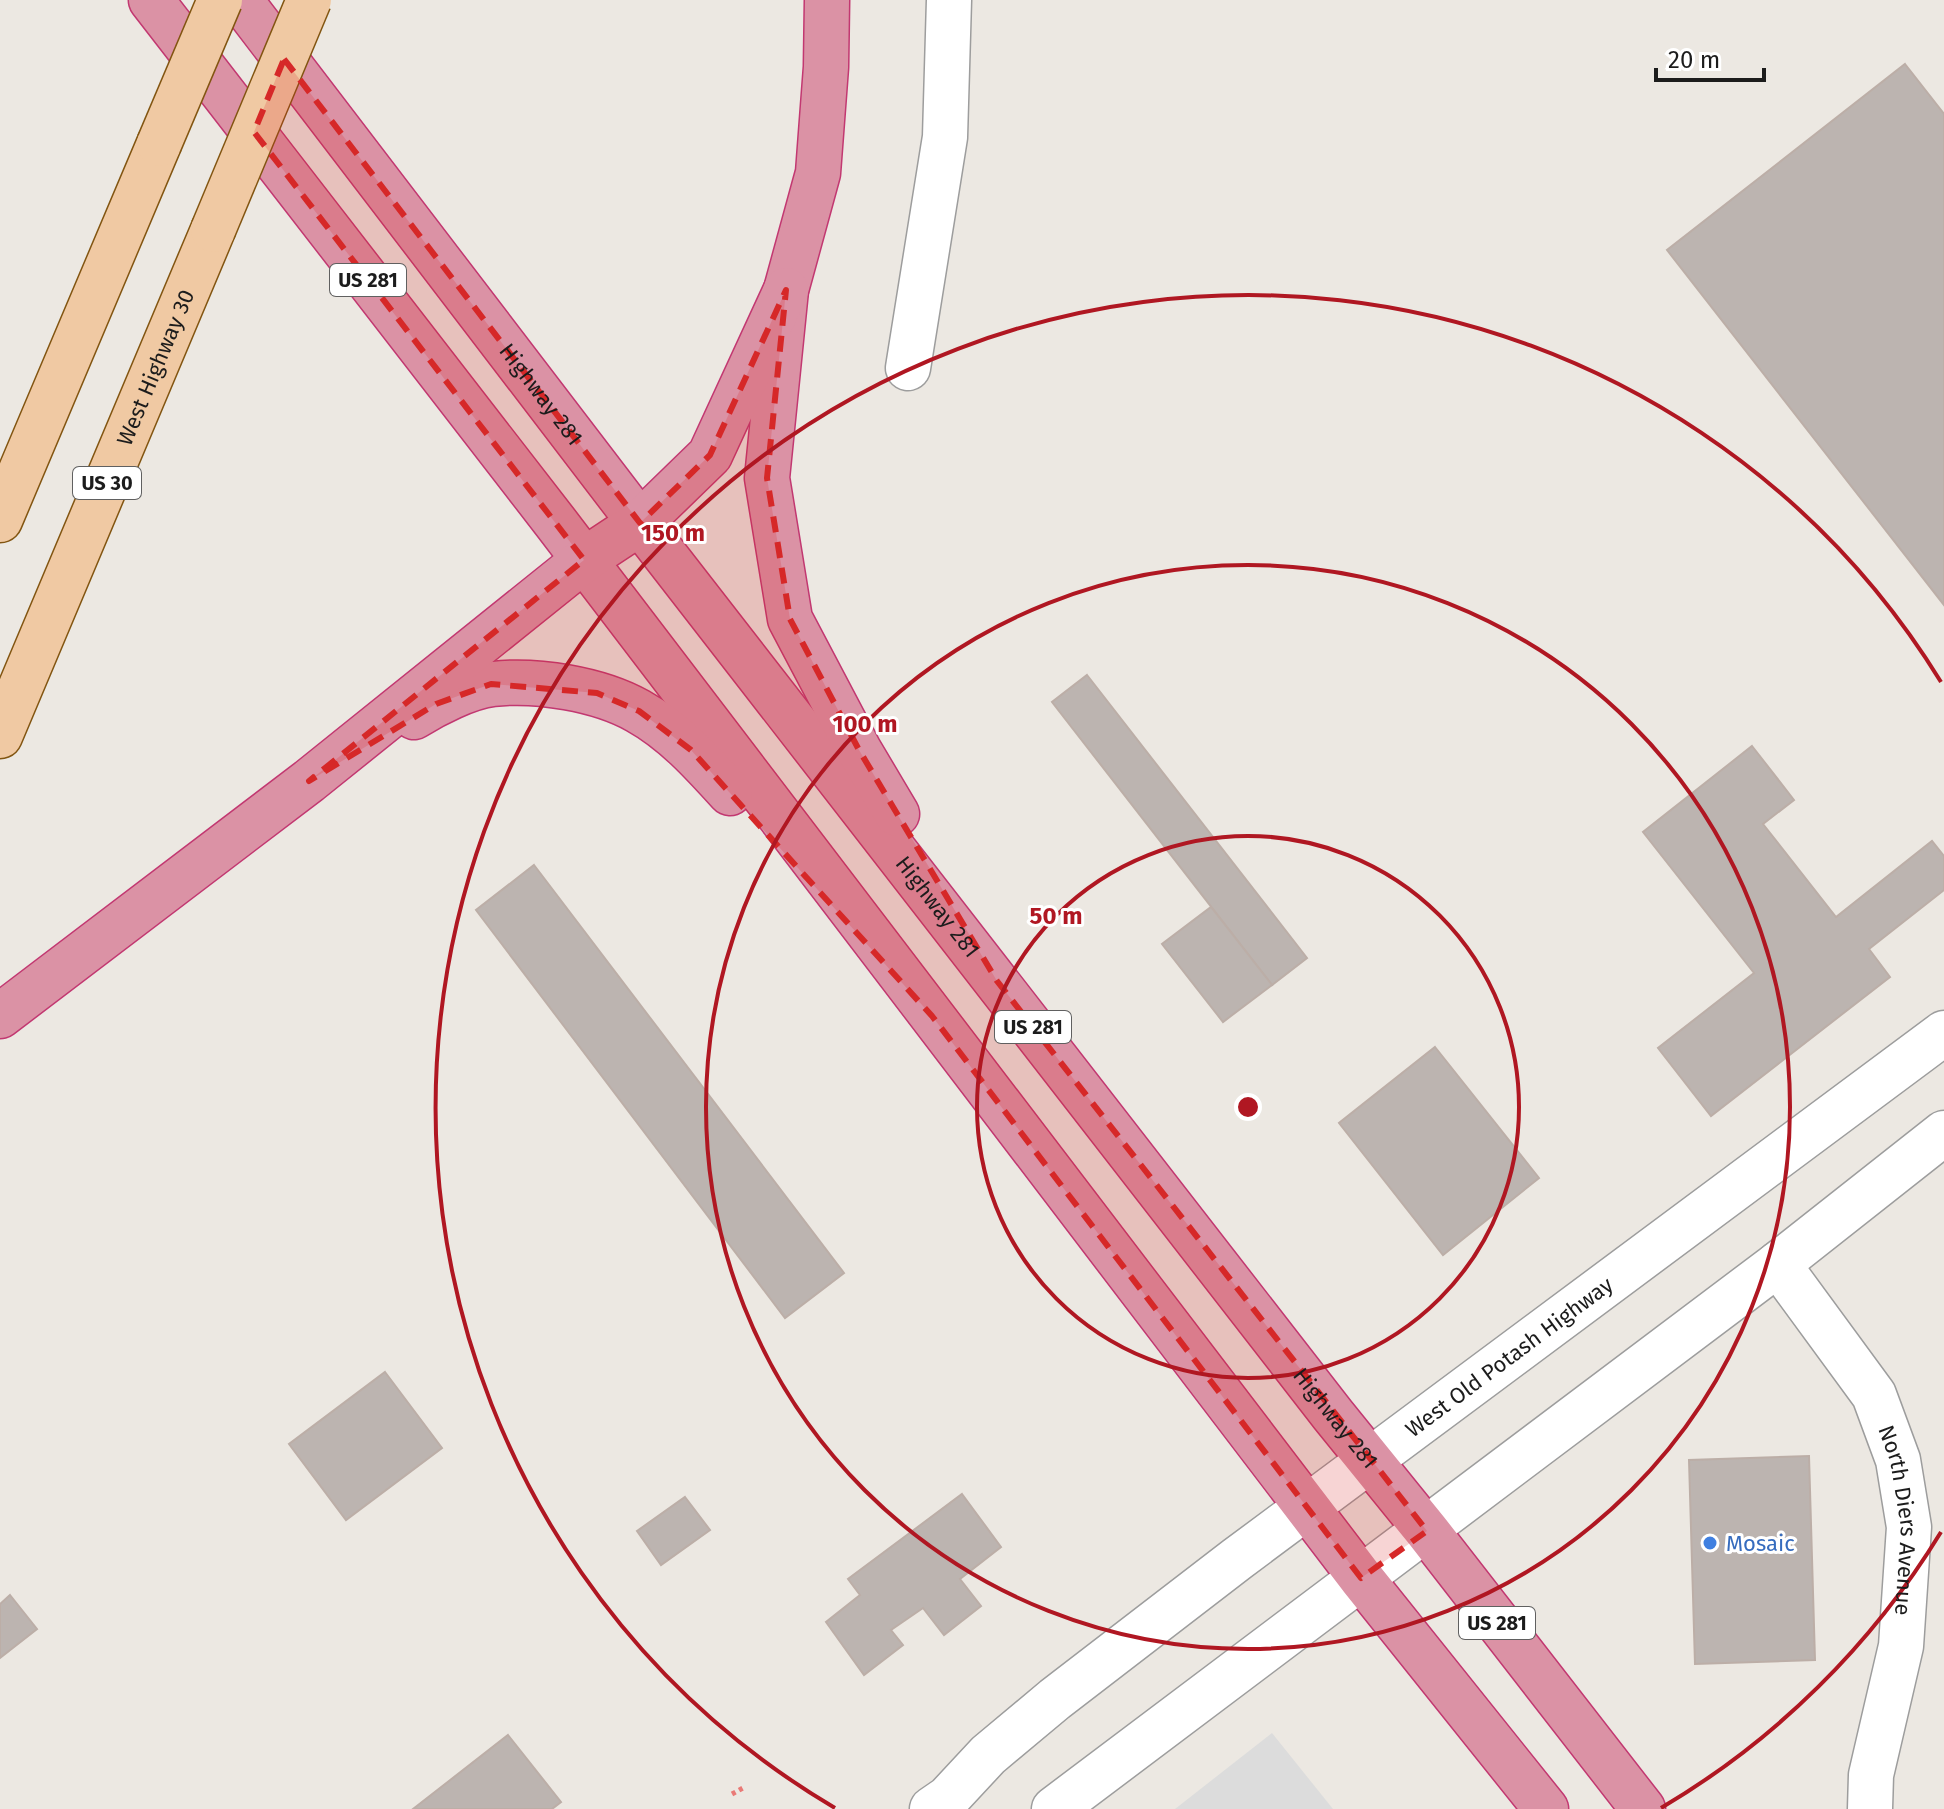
<svg xmlns="http://www.w3.org/2000/svg" width="1944" height="1809" font-family="'Fira Sans',sans-serif">
	<style>
		.parking { fill: #dcdcdc }
		.building { fill: #bcb4b0; stroke: #bcaea7; stroke-width: 2 }
		.lines { fill: none; stroke-linecap: round; stroke-linejoin: round }
		.minor-casing { stroke: #9d9d9d; stroke-width: 47 }
		.major-casing { stroke: #825511; stroke-width: 47 }
		.highway-casing { stroke: #c23871; stroke-width: 47 }
		.path { stroke: #e97a77; stroke-width: 5; stroke-dasharray: 4 4; stroke-linecap: butt }
		.minor { stroke: #fff; stroke-width: 44 }
		.major { stroke: #f0c9a3; stroke-width: 44 }
		.highway { stroke: #db92a5; stroke-width: 44 }
		.major-bridge-casing { stroke: #825511; stroke-width: 47; stroke-linecap: butt }
		.major-bridge { stroke: #f0c9a3; stroke-width: 44 }
		.marked { fill: #d62828; fill-opacity: 0.2; stroke: #d62828; stroke-width: 6; stroke-dasharray: 16 10; stroke-linejoin: round }
		.ring { fill: none; stroke: #b01722; stroke-width: 4 }
		.shop-dot { fill: #3f7fe0; stroke: #fff; stroke-width: 3 }
		.labels { text-anchor: middle; dominant-baseline: central; stroke-width: 6; stroke-linejoin: round; paint-order: stroke }
		.shield { fill: #fff; stroke: #606060; stroke-width: 2 }
		.shield-label { font-size: 20px; font-weight: bold; fill: #1c1c1c }
		.street-label { font-size: 22px; fill: #1c1c1c; stroke: #fff }
		.shop-label { font-size: 22px; fill: #366cbe; stroke: #fff; text-anchor: start }
		.centre { fill: #b01722; stroke: #fff; stroke-width: 4 }
		.ring-label { font-size: 24px; text-anchor: middle; font-weight: bold; fill: #b01722; stroke: #fff; stroke-width: 6; stroke-linejoin: round; paint-order: stroke }
	</style>
	<rect width="100%" height="100%" fill="#ece8e2"/>
	<!-- parking -->
	<path class="parking" d="M1272 1733 1333 1809H1175Z"/>
	<!-- building -->
	<g class="building">
		<path d="M1905 64 1944 114V605L1667 250Z"/>
		<path d="M1087 675 1307 958 1272 985 1052 702Z"/>
		<path d="M1752 746 1794 800 1763 824 1836 917 1932 841 1944 856V890L1869 949 1890 977 1711 1116 1658 1048 1754 973 1643 832Z"/>
		<path d="M534 865 844 1273 785 1318 476 910Z"/>
		<path d="M1211 907 1272 985 1223 1022 1162 944Z"/>
		<path d="M1435 1047 1539 1178 1443 1255 1339 1123Z"/>
		<path d="M385 1372 442 1448 346 1520 289 1444Z"/>
		<path d="M1809 1456 1815 1660 1695 1664 1689 1460Z"/>
		<path d="M962 1494 1001 1547 960 1579 981 1606 944 1635 923 1608 891 1630 903 1645 864 1675 826 1622 860 1595 848 1579Z"/>
		<path d="M685 1497 710 1530 661 1565 637 1531Z"/>
		<path d="M10 1595 37 1629 0 1658V1604Z"/>
		<path d="M508 1735 561 1802 552 1809H413Z"/>
	</g>
	<g class="lines">
		<!-- minor casing -->
		<g class="minor-casing">
			<g id="minor">
				<path d="M908 368 945 137 949 0"/>
				<path id="s1" d="M1778 1264 1874 1395 1898 1460 1909 1527 1901 1646 1871 1775 1870 1809"/>
				<path id="s2" d="M932 1809 948 1798 988 1755 1055 1699 1237 1559 1944 1033"/>
				<path d="M1054 1809 1778 1264 1944 1133"/>
			</g>
		</g>
		<!-- major casing -->
		<g class="major-casing">
			<g id="major">
				<path d="M0 520 159 144"/>
				<path id="s3" d="M0 736 213 230"/>
			</g>
		</g>
		<!-- highway casing -->
		<g class="highway-casing">
			<g id="highway">
				<path d="M151 0 556 523 1361 1578 1546 1809"/>
				<path id="s4" d="M240 0 640 523 1333 1415 1427 1531 1643 1809"/>
				<path d="M827 0 826 67 818 173 786 290 767 478 790 619 859 750 897 814"/>
				<path d="M414 717C435 704 468 687 493 684 537 679 599 689 638 711 674 731 702 762 730 793"/>
				<path d="M0 1016 309 781 584 560 640 523 710 455 786 290"/>
			</g>
		</g>
		<!-- path -->
		<path class="path" d="M732 1794 743 1788"/>
		<!-- minor -->
		<use href="#minor" class="minor"/>
		<!-- major -->
		<use href="#major" class="major"/>
		<!-- highway -->
		<use href="#highway" class="highway"/>
		<!-- major-bridge casing -->
		<g class="major-bridge-casing">
			<g id="major-bridge">
				<path d="M159 144 220 0"/>
				<path d="M213 230 309 0"/>
			</g>
		</g>
		<!-- major-bridge -->
		<use href="#major-bridge" class="major-bridge"/>
	</g>
	<!-- marked area -->
	<path class="marked" d="M284 59 640 523 710 455 786 290 767 478 790 619 859 750 997 981 1427 1531 1361 1578 932 1016 691 750 639 711 597 693 491 684 436 704 309 781 584 560 254 132Z"/>
	<!-- distance rings -->
	<g class="ring">
		<circle cx="1248" cy="1107" r="271"/>
		<circle cx="1248" cy="1107" r="542"/>
		<path d="M1941 1532A813 813 0 0 1 1661 1808M835 1808A813 813 0 1 1 1941 682"/>
	</g>
	<!-- markers -->
	<circle class="shop-dot" cx="1710" cy="1543" r="8"/>
	<g class="labels">
		<!-- shield labels -->
		<g class="shield">
			<rect x="330" y="264" width="76" height="32" rx="6"/>
			<rect x="73" y="467" width="68" height="32" rx="6"/>
			<rect x="995" y="1011" width="76" height="32" rx="6"/>
			<rect x="1459" y="1607" width="76" height="32" rx="6"/>
		</g>
		<g class="shield-label">
			<text x="368" y="280">US 281</text>
			<text x="107" y="483">US 30</text>
			<text x="1033" y="1027">US 281</text>
			<text x="1497" y="1623">US 281</text>
		</g>
		<!-- street labels -->
		<g class="street-label">
			<text stroke="none"><textPath href="#s3" startOffset="400">West Highway 30</textPath></text>
			<text stroke="none"><textPath href="#s4" startOffset="496">Highway 281</textPath></text>
			<text stroke="none"><textPath href="#s4" startOffset="1144">Highway 281</textPath></text>
			<text stroke="none"><textPath href="#s2" startOffset="734">West Old Potash Highway</textPath></text>
			<text stroke="none"><textPath href="#s4" startOffset="1792">Highway 281</textPath></text>
			<text stroke="none"><textPath href="#s1" startOffset="292">North Diers Avenue</textPath></text>
		</g>
		<!-- shop labels -->
		<g class="shop-label">
			<text x="1726" y="1543">Mosaic</text>
		</g>
	</g>
	<circle cx="1248" cy="1107" r="12" class="centre"/>
	<g class="ring-label">
		<text x="673" y="541">150 m</text>
		<text x="865" y="732">100 m</text>
		<text x="1056" y="924">50 m</text>
	</g>
	<!-- scale -->
	<path d="M1656 68v12h108v-12" fill="none" stroke="#1c1c1c" stroke-width="4"/>
	<text x="1668" y="68" font-size="24" fill="#1c1c1c" stroke="#ffffff" stroke-width="6" paint-order="stroke">20 m</text>
</svg>
